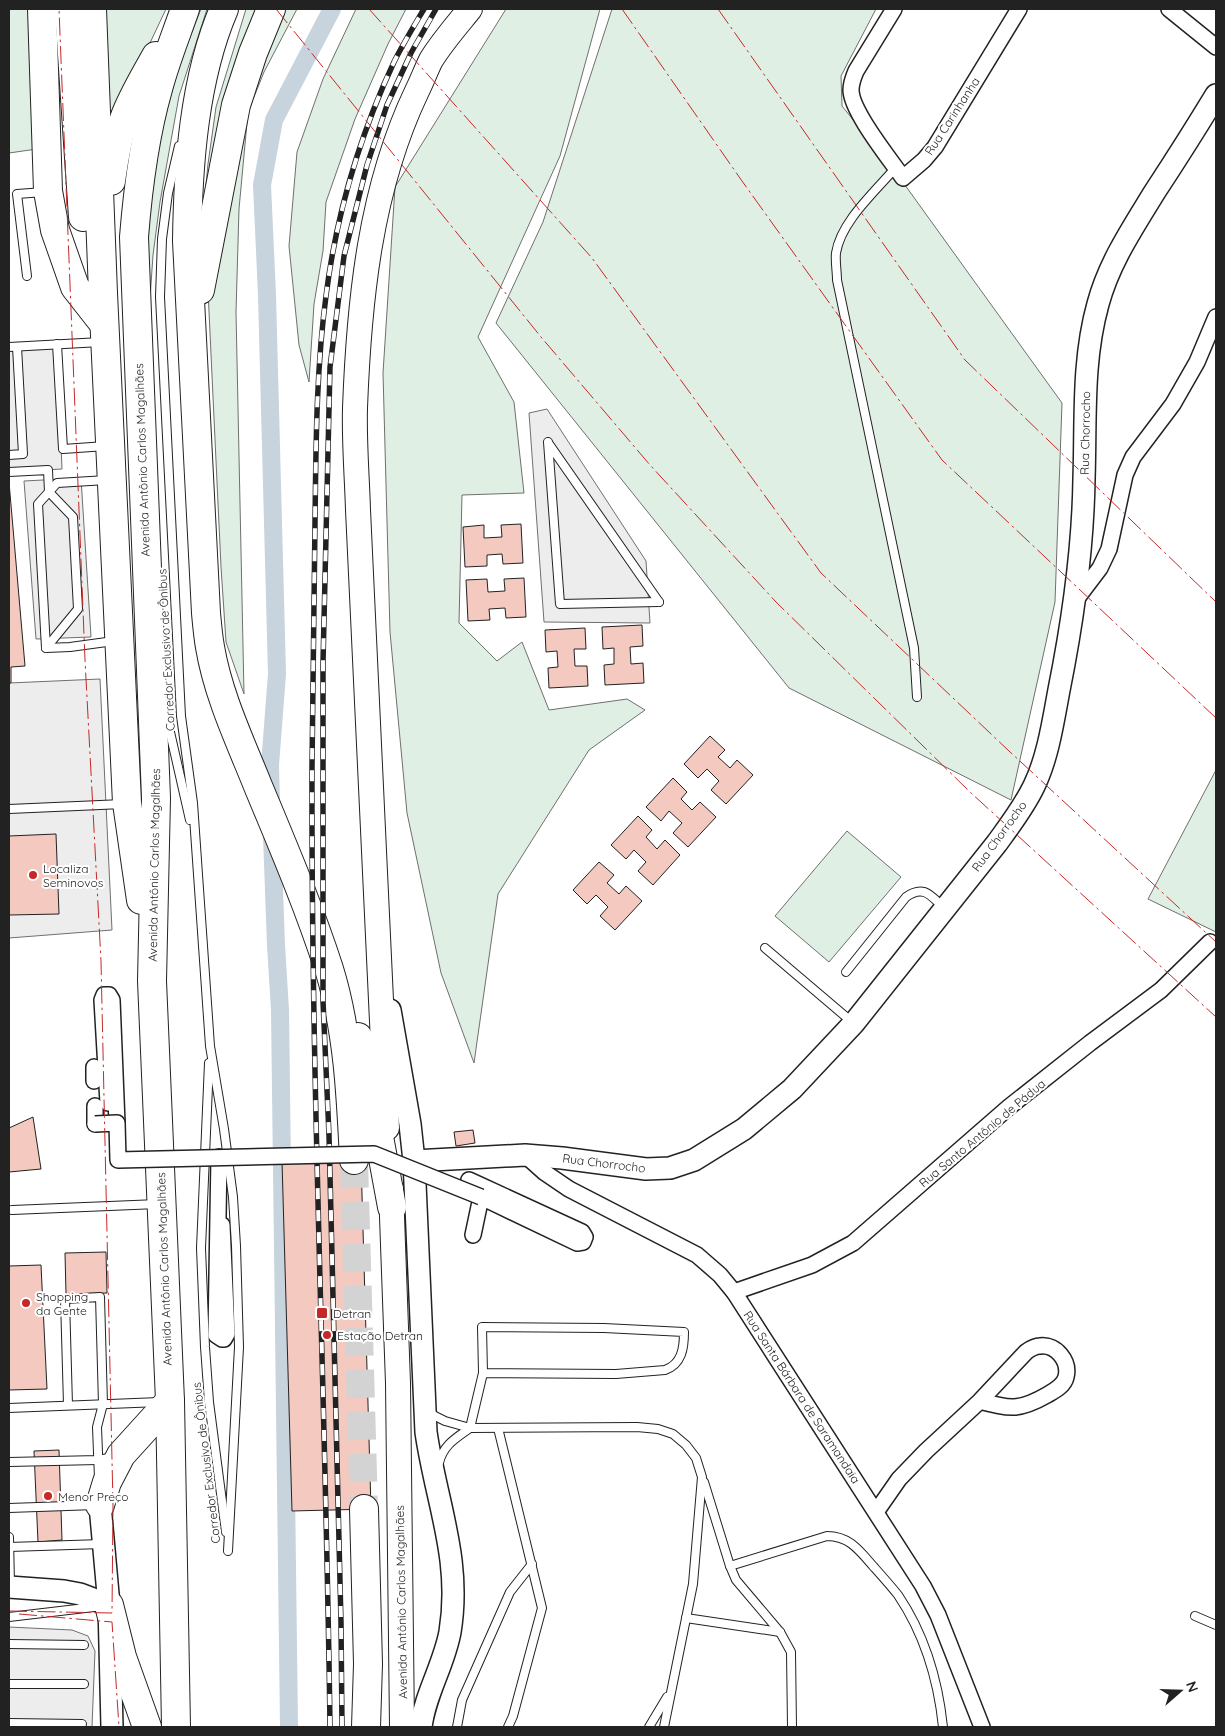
<svg xmlns="http://www.w3.org/2000/svg" width="1225" height="1736" font-family="Quicksand,sans-serif">
	<style>
		.green { fill: #e0efe3; stroke: #6f6f6f }
		.parking { fill: #ededed; stroke: #6f6f6f }
		.lines { fill: none; stroke-linecap: round; stroke-linejoin: round }
		.canal { stroke: #c7d3dd; stroke-width: 18 }
		.building { fill: #f3c9c0; stroke: #222 }
		.highway-tunnel { stroke: #d3d3d3; stroke-width: 28; stroke-dasharray: 28 14; stroke-linecap: butt }
		.lane-casing { stroke: #222; stroke-width: 10 }
		.street-casing { stroke: #222; stroke-width: 18 }
		.secondary-casing { stroke: #222; stroke-width: 24 }
		.primary-casing { stroke: #222; stroke-width: 26 }
		.highway-casing { stroke: #222; stroke-width: 30 }
		.lane { stroke: #fff; stroke-width: 8 }
		.street { stroke: #fff; stroke-width: 15 }
		.secondary { stroke: #fff; stroke-width: 21 }
		.primary { stroke: #fff; stroke-width: 24 }
		.highway { stroke: #fff; stroke-width: 28 }
		.rail-casing { stroke: #222; stroke-width: 5.5 }
		.rail { stroke: #fff; stroke-width: 4; stroke-dasharray: 11; stroke-linecap: butt }
		.street-bridge-casing { stroke: #222; stroke-width: 18; stroke-linecap: butt }
		.street-bridge { stroke: #fff; stroke-width: 15 }
		.power { stroke: #c62828; stroke-width: 1; stroke-dasharray: 18 4 2.5 4; stroke-linecap: butt }
		.poi-dot { fill: #c62828; stroke: #fff; stroke-width: 2 }
		.labels { text-anchor: middle; dominant-baseline: central; stroke-width: 4; stroke-linejoin: round; paint-order: stroke }
		.street-label { font-size: 12px; fill: #222; stroke: #fff }
		.poi-label { font-size: 12px; fill: #222; stroke: #fff; text-anchor: start }
	</style>
	<rect width="100%" height="100%" fill="#fff"/>
	<!-- green -->
	<g class="green">
		<path d="M9 9H31L37 149 9 153Z"/>
		<path d="M104 9H166L107 134Z"/>
		<path d="M201 9H207L179 96 160 202 153 255 150 299C149 283 148 266 148 250 149 168 169 84 201 9Z"/>
		<path d="M246 9H297L264 72 248 112 239 209 236 312 244 694 226 642 221 567 204 205 208 164 216 107Z"/>
		<path d="M356 9H406L388 44 355 119 326 202 323 251 314 304 309 382 299 345 289 246 297 152 323 79Z"/>
		<path d="M506 9H600L560 156 478 337 514 402 524 493 462 495 459 623 497 661 522 642 549 710 627 699 645 710 589 750 498 894 474 1063 441 973 407 813 390 632 383 373 395 187Z"/>
		<path d="M612 9H876L841 76 842 106 897 174 1062 403 1055 602 1011 800 789 688 496 323 543 222Z"/>
		<path d="M1216 770V932L1148 899Z"/>
		<path d="M847 831 901 877 829 962 775 916Z"/>
	</g>
	<!-- parking -->
	<g class="parking">
		<path d="M57 344 62 469 9 472V348Z"/>
		<path d="M547 409 646 561 650 623 544 622 529 413Z"/>
		<path d="M81 478 91 637 36 639 24 481Z"/>
		<path d="M100 679 112 930 9 938V683Z"/>
		<path d="M9 1627 72 1630 88 1636 95 1651 92 1727H9Z"/>
	</g>
	<g class="lines">
		<!-- canal -->
		<g class="canal">
			<path d="M271 805 270 765 277 674 267 295 262 185 274 120 332 9"/>
			<path d="M272 836 276 945 280 1010 289 1727"/>
		</g>
	</g>
	<!-- building -->
	<g class="building">
		<path d="M9 482 25 666 11 667V683H9Z"/>
		<path d="M521 524 523 563 503 564 502 554 487 555V566L465 567 463 527 484 525V538L502 537 501 525Z"/>
		<path d="M524 578 526 617 506 618 505 608 489 609 490 620 468 621 466 580 487 579 488 592 505 591 504 579Z"/>
		<path d="M642 625 643 646 630 647 631 664 643 663 644 683 605 685 604 665 614 664V648L603 649 602 627Z"/>
		<path d="M585 628 586 649H574L575 666H587L588 686 549 688 548 668 558 667 557 651 546 652 545 630Z"/>
		<path d="M710 736 725 750 718 757 730 768 737 760 753 775 726 804 711 790 719 781 707 769 698 778 684 764Z"/>
		<path d="M673 778 687 792 681 799 692 810 700 802 716 817 688 847 673 833 682 823 669 811 661 821 646 807Z"/>
		<path d="M638 816 652 830 646 837 657 849 665 840 680 855 653 885 638 871 646 862 634 850 626 859 611 845Z"/>
		<path d="M56 834 59 914 9 915V836Z"/>
		<path d="M599 862 614 875 607 883 619 894 626 886 642 901 615 930 600 916 608 907 596 895 587 904 573 890Z"/>
		<path d="M33 1117 41 1169 9 1172V1128Z"/>
		<path d="M473 1130 475 1143 456 1146 454 1132Z"/>
		<path d="M361 1159 371 1509 292 1511 282 1161Z"/>
		<path d="M106 1252 107 1293 66 1294 65 1253Z"/>
		<path d="M41 1265 47 1389 9 1390V1266Z"/>
		<path d="M59 1450 62 1540 38 1542 34 1451Z"/>
	</g>
	<g class="lines">
		<!-- highway-tunnel -->
		<path class="highway-tunnel" d="M354 1160 364 1509"/>
		<!-- lane casing -->
		<g class="lane-casing">
			<g id="lane">
				<path d="M179 146 168 193 162 239 160 297 181 716 193 803 210 1046 224 1129 233 1197 236 1246 239 1347 228 1551"/>
				<path d="M896 167C876 191 841 221 836 253 835 261 837 271 837 280L914 648 917 697"/>
				<path d="M27 276 17 194 44 192"/>
				<path d="M57 344 63 449 106 446"/>
				<path d="M9 347 101 342"/>
				<path d="M548 442 560 604 659 602"/>
				<path d="M549 444 659 602"/>
				<path d="M9 455 23 454 17 347"/>
				<path d="M9 472 48 470 49 492 73 517 78 609 46 648"/>
				<path d="M107 480 57 483 38 504 46 648 70 647 114 641"/>
				<path d="M165 710 190 820"/>
				<path d="M9 809 123 804"/>
				<path d="M765 948 852 1022"/>
				<path d="M846 972 906 897C924 884 931 896 944 908"/>
				<path d="M209 1063 201 1248 205 1347 209 1402 226 1532"/>
				<path d="M12 1210 158 1204"/>
				<path d="M68 1405 65 1299 100 1297 103 1404 97 1427 99 1478"/>
				<path d="M9 1408 160 1402"/>
				<path d="M429 1413 445 1421 470 1428 637 1427 658 1429 673 1434 686 1445 696 1458 702 1477 693 1584 664 1727"/>
				<path d="M498 1428 542 1608 513 1716 508 1727"/>
				<path d="M9 1462 98 1460 114 1457"/>
				<path d="M439 1463C443 1445 456 1438 470 1428L483 1373 482 1327 604 1328 684 1332C684 1348 682 1364 665 1370L616 1374 483 1373"/>
				<path d="M704 1482 730 1566 736 1580 780 1632 791 1652 792 1727"/>
				<path d="M9 1508 96 1505"/>
				<path d="M9 1537 10 1585"/>
				<path d="M9 1547 102 1544"/>
				<path d="M730 1566 827 1536C849 1536 859 1550 873 1566 881 1575 890 1585 898 1595 925 1635 938 1679 943 1727"/>
				<path d="M1195 1616 1216 1625"/>
				<path d="M9 1617 94 1607"/>
				<path d="M686 1618 780 1632"/>
				<path d="M9 1644 84 1645"/>
				<path d="M9 1684H84"/>
				<path d="M9 1723 82 1724"/>
				<path d="M457 1727 462 1700 510 1592 532 1564"/>
				<path d="M649 1727 667 1697"/>
			</g>
		</g>
		<!-- street casing -->
		<g class="street-casing">
			<g id="street">
				<path d="M894 9 856 71C853 78 851 83 851 90 851 111 890 159 903 178L924 160 935 147 1019 9"/>
				<path d="M1169 9 1216 47"/>
				<path d="M1075 601 1100 568 1109 549 1125 475 1133 457 1173 404 1197 362 1216 317"/>
				<path d="M94 1067V1081"/>
				<path d="M108 1103 102 1000 104 995H109L112 1000 117 1123"/>
				<path d="M95 1106V1124"/>
				<path d="M525 1155 544 1172 569 1189 697 1255 720 1275 734 1292 923 1586 938 1615 982 1727"/>
				<path d="M219 1157 216 1335 222 1339H224L227 1334 222 1225"/>
				<path d="M469 1180 582 1232 585 1237 583 1242 577 1243 481 1197 473 1235"/>
				<path d="M734 1292 812 1265 853 1243 1009 1107 1090 1043 1161 990 1210 942"/>
				<path d="M876 1512 899 1479 926 1451 980 1401 1026 1352C1030 1349 1035 1346 1040 1346 1056 1344 1070 1361 1066 1377 1064 1386 1054 1391 1047 1395 1019 1411 1010 1409 980 1401"/>
			</g>
		</g>
		<!-- secondary casing -->
		<g class="secondary-casing">
			<g id="secondary">
				<path d="M390 1010 410 1124 414 1161 426 1432C436 1502 462 1559 450 1632 444 1665 425 1694 421 1727"/>
				<path d="M414 1161 525 1155 562 1158 646 1169 670 1168 694 1160 744 1129 792 1089 854 1023 997 843C1010 825 1024 807 1034 786 1048 757 1053 722 1059 690 1073 620 1083 550 1084 479 1086 420 1082 361 1098 304 1109 263 1132 229 1154 193 1175 161 1196 128 1216 95"/>
				<path d="M100 1505 109 1605 112 1727"/>
				<path d="M9 1587 64 1591 80 1594 109 1605"/>
			</g>
		</g>
		<!-- primary casing -->
		<g class="primary-casing">
			<g id="primary">
				<path d="M387 1128 358 510C357 476 354 442 355 408 359 301 370 189 417 91 422 81 426 70 431 60 442 42 457 25 470 9"/>
				<path d="M391 1189 398 1383 402 1727"/>
			</g>
		</g>
		<!-- highway casing -->
		<g class="highway-casing">
			<g id="highway">
				<path d="M42 9 48 191 55 230 75 287 104 324"/>
				<path d="M69 9 83 217"/>
				<path d="M92 9 103 293 127 803 141 900"/>
				<path d="M224 9C194 79 188 165 187 241L206 613C207 624 208 636 210 647 218 695 240 741 258 786 283 846 309 907 329 969 348 1030 351 1096 354 1160"/>
				<path d="M111 181C114 160 117 139 124 119 132 97 145 76 156 56"/>
				<path d="M200 290 236 105 253 53 271 9"/>
				<path d="M358 1037 365 1061 392 1207"/>
				<path d="M100 1505 107 1482 121 1455 170 1401"/>
				<path d="M364 1509 368 1664 366 1727"/>
				<path d="M109 1605 122 1657 147 1727"/>
				<path d="M176 1727 170 1401 152 981 156 798 134 237C138 187 144 138 158 89 165 62 176 35 185 9"/>
			</g>
		</g>
		<!-- lane -->
		<use href="#lane" class="lane"/>
		<!-- street -->
		<use href="#street" class="street"/>
		<!-- secondary -->
		<use href="#secondary" class="secondary"/>
		<!-- primary -->
		<use href="#primary" class="primary"/>
		<!-- highway -->
		<use href="#highway" class="highway"/>
		<!-- rail casing -->
		<g class="rail-casing">
			<g id="rail">
				<path d="M330 1727C326 1407 311 1087 312 767 313 685 314 604 315 522 316 447 316 371 326 296 336 216 360 135 394 62 403 44 414 26 424 9"/>
				<path d="M342 1727 341 1622 329 1135 323 1001V663L330 367 344 256 367 165 387 105 411 53 436 9"/>
			</g>
		</g>
		<!-- rail -->
		<use href="#rail" class="rail"/>
		<!-- street-bridge casing -->
		<g class="street-bridge-casing">
			<path id="street-bridge" d="M95 1124 117 1123 118 1160 374 1154 481 1197"/>
		</g>
		<!-- street-bridge -->
		<use href="#street-bridge" class="street-bridge"/>
		<!-- power -->
		<g class="power">
			<path d="M276 9 541 337 650 465 776 602 970 792 1216 1017"/>
			<path d="M369 9 592 258 821 573 1009 751 1216 942"/>
			<path d="M622 9 742 181 942 460 1216 718"/>
			<path d="M718 9 965 360 1216 602"/>
			<path d="M9 1611 112 1613 113 1505 101 961 85 660 59 9"/>
			<path d="M19 1614 112 1622 119 1727"/>
		</g>
	</g>
	<!-- markers -->
	<g class="poi-dot">
		<circle cx="33" cy="875" r="5"/>
		<circle cx="26" cy="1303" r="5"/>
		<rect x="316" y="1307" width="12" height="12" rx="2.5"/>
		<circle cx="327" cy="1335" r="5"/>
		<circle cx="48" cy="1496" r="5"/>
	</g>
	<g class="labels">
		<!-- street labels -->
		<g class="street-label">
			<text transform="translate(952 116) rotate(-57)">Rua Carinhanha</text>
			<text transform="translate(1085 433) rotate(-89)">Rua Chorrocho</text>
			<text transform="translate(142 460) rotate(-92)">Avenida Antônio Carlos Magalhães</text>
			<text transform="translate(166 650) rotate(-93)">Corredor Exclusivo de Ônibus</text>
			<text transform="translate(999 836) rotate(-54)">Rua Chorrocho</text>
			<text transform="translate(154 865) rotate(-89)">Avenida Antônio Carlos Magalhães</text>
			<text transform="translate(982 1133) rotate(-40)">Rua Santo Antônio de Pádua</text>
			<text transform="translate(604 1163) rotate(7)">Rua Chorrocho</text>
			<text transform="translate(164 1269) rotate(-92)">Avenida Antônio Carlos Magalhães</text>
			<text transform="translate(802 1397) rotate(57)">Rua Santa Bárbara de Saramandaia</text>
			<text transform="translate(206 1463) rotate(-97)">Corredor Exclusivo de Ônibus</text>
			<text transform="translate(401 1602) rotate(-91)">Avenida Antônio Carlos Magalhães</text>
		</g>
		<!-- poi labels -->
		<g class="poi-label">
			<text x="43" y="868">Localiza<tspan x="43" dy="14">Seminovos</tspan></text>
			<text x="36" y="1296">Shopping<tspan x="36" dy="14">da Gente</tspan></text>
			<text x="333" y="1313">Detran</text>
			<text x="337" y="1335">Estação Detran</text>
			<text x="58" y="1496">Menor Preço</text>
		</g>
	</g>
	<!-- border -->
	<rect width="1225" height="1736" fill="none" stroke="#222222" stroke-width="20"/>
	<!-- north arrow -->
	<g transform="translate(1180 1691) rotate(70)" stroke="#ffffff" stroke-width="4" paint-order="stroke">
	<path d="M0-4L9 19L0 12L-9 19Z" fill="#222222"/>
	<text y="-8" font-size="14" font-weight="bold" text-anchor="middle" fill="#222222">N</text>
	</g>
</svg>
